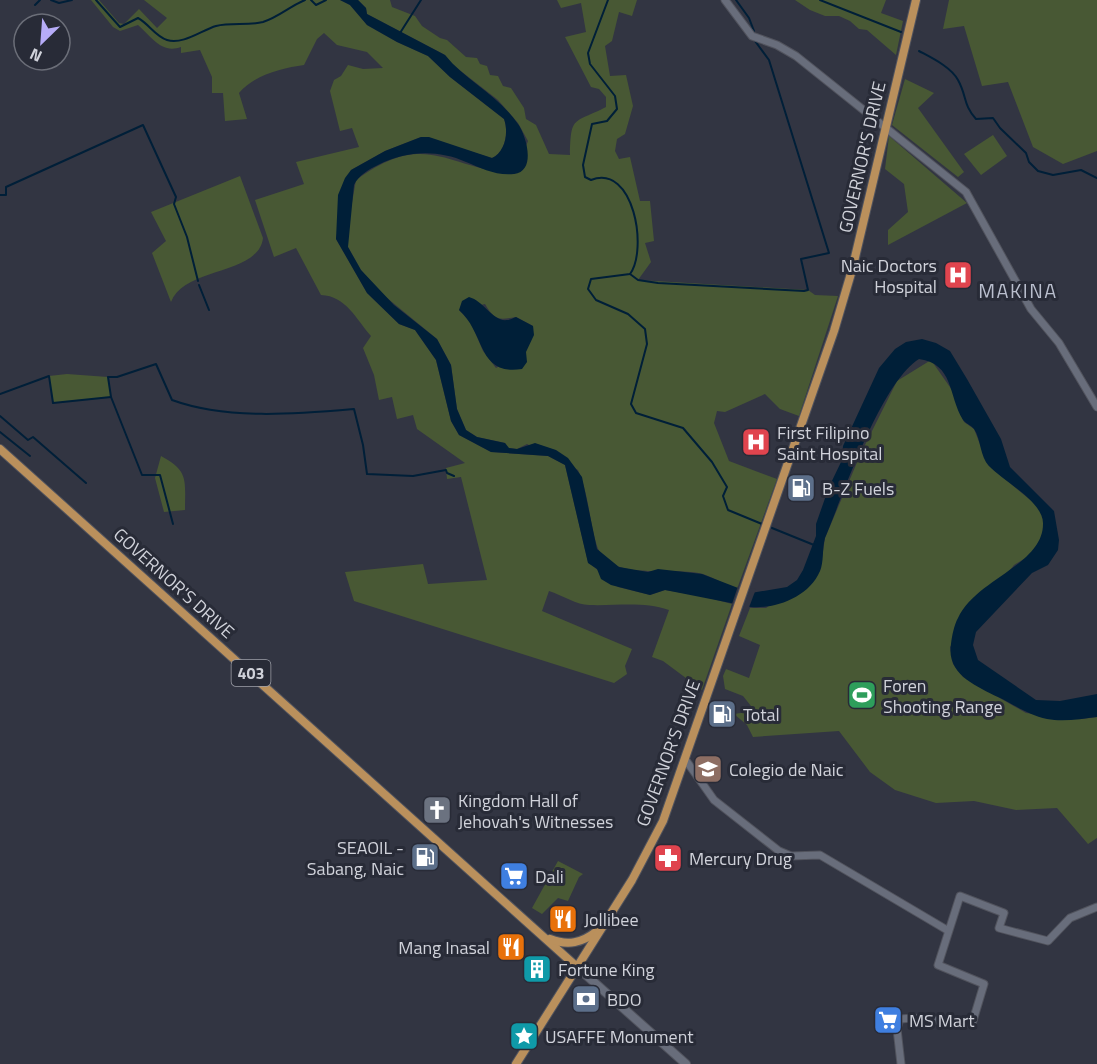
<svg xmlns="http://www.w3.org/2000/svg" width="1097" height="1064" font-family="'Titillium Web',sans-serif">
	<style>
		.green { fill: #485834; fill-rule: evenodd }
		.water { fill: #001f38 }
		.pier { fill: #323542 }
		.lines { fill: none; stroke-linecap: round; stroke-linejoin: round }
		.stream { stroke: #001f38; stroke-width: 2 }
		.tertiary-casing { stroke: #51535d; stroke-width: 9 }
		.secondary-casing { stroke: #51535d; stroke-width: 10 }
		.primary-casing { stroke: #51535d; stroke-width: 10 }
		.tertiary { stroke: #686d7b; stroke-width: 7 }
		.secondary { stroke: #686d7b; stroke-width: 8 }
		.primary { stroke: #ba905c; stroke-width: 8 }
		.labels { text-anchor: middle; dominant-baseline: central; stroke-width: 6; stroke-linejoin: round; paint-order: stroke }
		.shield { fill: #282b37; stroke: #9ea0a9; stroke-width: 1.5 }
		.shield-label { font-size: 16px; font-weight: bold; fill: #d0d2da }
		.street-label { font-size: 18px; fill: #d0d2da; stroke: #282b37 }
		.poi-label { font-size: 18px; fill: #d0d2da; stroke: #282b37; text-anchor: start }
		.neighbourhood-label { font-size: 20px; letter-spacing: 1.5px; fill: #babfce; stroke: #282b37 }
	</style>
	<rect width="100%" height="100%" fill="#323542"/>
	<!-- green -->
	<g class="green">
		<path d="M91 0H99L119 23 124 24 139 9 157 28 167 18 144 0H340L350 5 367 25 397 42 428 56 450 77 504 119C509 133 505 152 492 158L421 137 385 151 351 170 336 239 367 293 399 324 415 330 436 360 451 421 459 435 491 452 548 456 565 465 588 562 618 587 650 595 665 590 702 596 732 604 702 690 663 661 652 657 669 610C643 601 617 606 589 605 577 605 562 595 549 591L542 611 632 649 625 666 627 674 614 683 354 601 345 572 423 564 428 584 487 580 461 477 447 479 446 468 465 463 417 429 413 415 397 419 392 397 379 400 374 375 363 348 371 336C356 319 346 296 321 295L296 248 274 257 255 200 304 184 296 162 359 147 352 128 340 131 330 91 334 80 341 76 348 65 363 69 383 68 367 52 337 45 324 33 317 39 304 65C282 68 254 75 239 93L247 119 225 121 223 93H212V77L200 50 181 53V47C161 54 152 37 138 25L120 31 113 27Z"/>
		<path d="M358 0H390L392 7 415 16 422 26 440 38 447 40 466 57 477 58 480 64 487 66 490 75 498 76 503 86 511 88 524 108 526 119 536 125 549 154 570 155C571 115 573 124 606 107V97L599 89 591 87 565 37 586 32 581 3 561 8 557 0H637L632 16 619 12 612 41 605 46 610 76 626 75 633 106 625 134 617 139 615 151 619 159 630 157 640 201H650L654 241 645 243 651 262 638 280 808 290 815 295 838 296 799 416 780 409 765 394 725 412 717 411 714 423 729 461 777 479 737 589C725 585 715 578 703 574 674 566 609 583 597 546 589 521 589 494 578 470L527 444 517 449 508 448 505 443 477 437 466 430 457 409 451 365 437 339 381 293 361 270 348 247 347 231 356 180C427 129 444 168 515 174L528 141 518 123 498 100 453 65 445 55 367 14 366 8ZM485 304C495 321 499 320 516 317L533 326C535 350 514 358 496 368L483 351 471 323 459 310Z"/>
		<path d="M795 0H886L881 13 903 21 896 55 867 30 859 29 850 21 839 16H825L810 10Z"/>
		<path d="M949 0H1097V151L1063 164 1033 147 1008 82 982 86 964 26 943 29Z"/>
		<path d="M905 79 934 93 918 108 964 172 958 177 892 125Z"/>
		<path d="M993 135 1007 156 981 175 964 154Z"/>
		<path d="M889 136 967 203 888 245V230L908 212 904 184 885 169Z"/>
		<path d="M240 176 263 238C259 275 184 267 171 302L152 253 166 241 151 212Z"/>
		<path d="M931 360 952 390 964 422 974 429 988 465 1046 513 1043 536 1029 556 1014 565 950 647 953 664 963 677 1026 713 1082 719 1097 717V838L1088 844 1057 808 1016 810 974 801 936 803 895 790 870 772 839 731 753 737 747 725 734 714 747 712 751 706 743 696 725 689 723 676 726 669 749 678 760 645 739 636 750 608H766L820 571 825 538 861 453 897 381Z"/>
		<path d="M67 374 108 377 111 397 53 403 49 376Z"/>
		<path d="M161 456C189 471 185 480 185 510L164 512 155 478Z"/>
		<path d="M558 861 583 874 579 877 568 901 558 898 542 914 532 908Z"/>
	</g>
	<!-- water -->
	<g class="water">
		<path d="M340 0H358L366 8 367 14 445 55C466 81 497 94 518 124 526 135 537 171 514 174 496 176 481 168 466 162 437 149 405 151 378 165 369 169 358 176 354 185L348 247 361 270 394 305 437 339 451 365 457 409 466 430 477 437 505 443 509 448 517 449 535 443 556 450 568 458 582 477 597 549 619 567 648 572 658 569 702 574 751 593 787 587 797 580 803 570 816 536V524L829 487 842 460 843 446 879 368 895 349 906 342 922 339 936 343 950 351 967 379 1001 439 1010 467 1054 511 1059 540 1058 550 1048 565 1032 573 976 632 973 645 978 660 1036 700 1060 701 1097 694V717C1081 719 1063 722 1047 719 1028 715 1015 705 998 697 976 686 946 674 951 644 952 636 954 625 958 618 976 579 1043 565 1043 524 1044 502 1003 481 989 466 980 457 981 439 974 429 971 425 966 424 963 420 948 395 954 364 919 359 880 384 844 493 825 538 822 549 824 562 820 571 809 597 776 609 751 607L665 590 650 595 611 585 601 579 597 569 588 563 565 465 548 456 491 452 459 435 451 421 436 360 415 330 399 324 367 293 336 239 338 195 345 178 351 170 385 151 421 137H429L492 158C505 152 509 133 504 119L450 77 428 56 397 42 367 25 350 5Z"/>
		<path d="M469 297C484 301 493 322 507 320 510 320 513 318 516 317L533 326 534 335 526 352 527 362 522 369C477 376 486 334 459 310L462 301Z"/>
	</g>
	<!-- pier -->
	<path class="pier" d="M738 586 756 589 748 610 731 607Z"/>
	<g class="lines">
		<!-- stream -->
		<g class="stream">
			<path d="M51 0 59 3 72 0"/>
			<path d="M96 0 120 27 138 18C149 24 155 36 167 40 183 45 202 30 216 26 231 22 248 26 263 22 279 17 290 6 305 0"/>
			<path d="M311 0 316 5 326 0"/>
			<path d="M608 0 588 53 590 64 615 96 617 109 607 121 592 124 583 165 585 177 591 180C634 163 648 250 630 274L591 279 588 289 596 300 628 314 645 329 647 344 631 404 636 413 683 428 712 462 727 487 723 496 728 510 762 524"/>
			<path d="M736 0 749 18 754 31"/>
			<path d="M820 0 901 32"/>
			<path d="M35 5 40 0"/>
			<path d="M400 33 421 0"/>
			<path d="M919 51C932 58 951 67 958 80 967 96 963 105 976 119L993 118 1000 128 1026 153 1029 162 1038 171 1053 175 1081 170 1097 178"/>
			<path d="M0 195H6V187L143 125 176 197 174 204 187 237 198 281"/>
			<path d="M630 274 638 280 658 283 804 291 808 290 801 259 829 253 769 60 755 41"/>
			<path d="M199 285 209 310"/>
			<path d="M0 394 49 376 53 403 111 397"/>
			<path d="M0 416 28 440 33 437 86 483"/>
			<path d="M0 432 30 456"/>
			<path d="M173 524 160 475H142L111 397 108 377H117L156 364 172 400C227 420 296 414 354 409L363 445 367 474 413 476 446 470 447 473 454 476"/>
			<path d="M772 528 814 545"/>
		</g>
		<!-- tertiary casing -->
		<g class="tertiary-casing">
			<g id="tertiary">
				<path d="M725 0 752 36 777 45 796 56 966 192 1031 309 1059 343 1097 407"/>
				<path d="M685 759 714 800 779 851 791 856 820 855 947 930"/>
				<path d="M901 1064 897 1029 900 1019 913 1018 972 1024 984 984 938 965 960 896 1004 913 999 928 1048 941 1070 918 1097 907"/>
			</g>
		</g>
		<!-- secondary casing -->
		<g class="secondary-casing">
			<path id="secondary" d="M577 967 686 1064"/>
		</g>
		<!-- primary casing -->
		<g class="primary-casing">
			<g id="primary">
				<path d="M0 449 577 967"/>
				<path d="M550 939C568 946 582 943 597 931"/>
				<path d="M516 1064 632 880 663 821 834 331 852 270 916 0"/>
			</g>
		</g>
		<!-- tertiary -->
		<use href="#tertiary" class="tertiary"/>
		<!-- secondary -->
		<use href="#secondary" class="secondary"/>
		<!-- primary -->
		<use href="#primary" class="primary"/>
	</g>
	<!-- icons -->
	<defs>
		<g id="hospital-square" transform="scale(1.5)"><rect x="-9" y="-9" width="18" height="18" rx="4" fill="#e0444e" stroke="#282b37"/><path d="M-5-5h3v3.5h4V-5h3V5h-3V1.5h-4V5h-3Z" fill="#fff"/></g>
		<g id="fuel-square" transform="scale(1.5)"><rect x="-9" y="-9" width="18" height="18" rx="4" fill="#5c6f8a" stroke="#282b37"/><path d="M-5.5-6h7V0h2V4h1.3V-2.5L3-4.5l.8-.8L6-3V5H2.5V1h-1V6h-7ZM-4.2-4.7v3.2H.2V-4.7Z" fill="#fff"/></g>
		<g id="stadium-square" transform="scale(1.5)"><rect x="-9" y="-9" width="18" height="18" rx="4" fill="#2e9e5b" stroke="#282b37"/><path d="M0-5a6.5 5 0 1 0 0 10a6.5 5 0 1 0 0-10ZM-3.5-1.8h7v3.6h-7Z" fill="#fff"/></g>
		<g id="school-square" transform="scale(1.5)"><rect x="-9" y="-9" width="18" height="18" rx="4" fill="#8d6e63" stroke="#282b37"/><path d="M0-5L7-2L0 1L-7-2ZM-4 1L0 2.5L4 1V4Q0 6-4 4Z" fill="#fff"/></g>
		<g id="church-square" transform="scale(1.5)"><rect x="-9" y="-9" width="18" height="18" rx="4" fill="#6b7280" stroke="#282b37"/><path d="M-1.2-6h2.4v3.5h3.3v2.4h-3.3V6h-2.4V-.1h-3.3v-2.4h3.3Z" fill="#fff"/></g>
		<g id="pharmacy-square" transform="scale(1.5)"><rect x="-9" y="-9" width="18" height="18" rx="4" fill="#e0444e" stroke="#282b37"/><path d="M-2-6h4v4h4v4h-4v4h-4v-4h-4v-4h4Z" fill="#fff"/></g>
		<g id="supermarket-square" transform="scale(1.5)"><rect x="-9" y="-9" width="18" height="18" rx="4" fill="#3f7fe0" stroke="#282b37"/><path d="M-6-5.5h2.5l.6 2H6L4.5 2H-2.5L-4.4-4H-6ZM-1.5 3.2a1.3 1.3 0 1 0 .1 0ZM3 3.2a1.3 1.3 0 1 0 .1 0Z" fill="#fff"/></g>
		<g id="restaurant-square" transform="scale(1.5)"><rect x="-9" y="-9" width="18" height="18" rx="4" fill="#e8710a" stroke="#282b37"/><path d="M-5-6h1v4h1v-4h1v4h1v-4h1v5L-1.5 .5V6h-2V.5L-5-1ZM5-6V6H3V1.5H1.5Q1.5-4 5-6Z" fill="#fff"/></g>
		<g id="building-square" transform="scale(1.5)"><rect x="-9" y="-9" width="18" height="18" rx="4" fill="#0f9aa8" stroke="#282b37"/><path d="M-4-6H4V6H1V3H-1V6H-4ZM-2.5-4.3h1.7v1.8h-1.7ZM.8-4.3h1.7v1.8H.8ZM-2.5-1h1.7V.8h-1.7ZM.8-1h1.7V.8H.8Z" fill="#fff"/></g>
		<g id="bank-square" transform="scale(1.5)"><rect x="-9" y="-9" width="18" height="18" rx="4" fill="#5c6f8a" stroke="#282b37"/><path d="M-6-4H6V4H-6ZM0-2.3a2.3 2.3 0 1 0 0 4.6a2.3 2.3 0 1 0 0-4.6Z" fill="#fff"/></g>
		<g id="sight-square" transform="scale(1.5)"><rect x="-9" y="-9" width="18" height="18" rx="4" fill="#0f9aa8" stroke="#282b37"/><path d="M0-6L1.8-2.2L6-1.7L2.9 1.2L3.7 5.4L0 3.3L-3.7 5.4L-2.9 1.2L-6-1.7L-1.8-2.2Z" fill="#fff"/></g>
	</defs>
	<g fill-rule="evenodd">
		<use href="#hospital-square" x="958" y="275"/>
		<use href="#hospital-square" x="756" y="442"/>
		<use href="#fuel-square" x="801" y="488"/>
		<use href="#stadium-square" x="862" y="695"/>
		<use href="#fuel-square" x="722" y="714"/>
		<use href="#school-square" x="708" y="769"/>
		<use href="#church-square" x="437" y="810"/>
		<use href="#fuel-square" x="425" y="857"/>
		<use href="#pharmacy-square" x="668" y="858"/>
		<use href="#supermarket-square" x="514" y="876"/>
		<use href="#restaurant-square" x="563" y="919"/>
		<use href="#restaurant-square" x="511" y="947"/>
		<use href="#building-square" x="537" y="969"/>
		<use href="#bank-square" x="586" y="999"/>
		<use href="#supermarket-square" x="888" y="1020"/>
		<use href="#sight-square" x="524" y="1036"/>
	</g>
	<g class="labels">
		<!-- shield labels -->
		<rect class="shield" x="231.5" y="660" width="39" height="26" rx="4.5"/>
		<g class="shield-label">
			<text x="251" y="673">403</text>
		</g>
		<!-- street labels -->
		<g class="street-label">
			<text transform="translate(862 157) rotate(-77)">GOVERNOR'S DRIVE</text>
			<text transform="translate(174 583) rotate(42)">GOVERNOR'S DRIVE</text>
			<text transform="translate(668 753) rotate(-70)">GOVERNOR'S DRIVE</text>
		</g>
		<!-- poi labels -->
		<g class="poi-label">
			<text x="937" y="265" text-anchor="end">Naic Doctors<tspan x="937" dy="21">Hospital</tspan></text>
			<text x="777" y="432">First Filipino<tspan x="777" dy="21">Saint Hospital</tspan></text>
			<text x="822" y="488">B-Z Fuels</text>
			<text x="883" y="685">Foren<tspan x="883" dy="21">Shooting Range</tspan></text>
			<text x="743" y="714">Total</text>
			<text x="729" y="769">Colegio de Naic</text>
			<text x="458" y="800">Kingdom Hall of<tspan x="458" dy="21">Jehovah's Witnesses</tspan></text>
			<text x="404" y="847" text-anchor="end">SEAOIL -<tspan x="404" dy="21">Sabang, Naic</tspan></text>
			<text x="689" y="858">Mercury Drug</text>
			<text x="535" y="876">Dali</text>
			<text x="584" y="919">Jollibee</text>
			<text x="490" y="947" text-anchor="end">Mang Inasal</text>
			<text x="558" y="969">Fortune King</text>
			<text x="607" y="999">BDO</text>
			<text x="909" y="1020">MS Mart</text>
			<text x="545" y="1036">USAFFE Monument</text>
		</g>
		<!-- neighbourhood labels -->
		<g class="neighbourhood-label">
			<text x="1018" y="290">MAKINA</text>
		</g>
	</g>
	<!-- north arrow -->
	<g transform="translate(42 42) rotate(205)"><circle r="28" fill="#282b37" stroke="#6b6e78" stroke-width="1.5"/>
	<path d="M0-4.5L10 22L0 15L-10 22Z" fill="#b6acf8"/>
	<text y="-9" font-size="16" font-weight="bold" text-anchor="middle" fill="#d0d2da">N</text>
	</g>
</svg>
